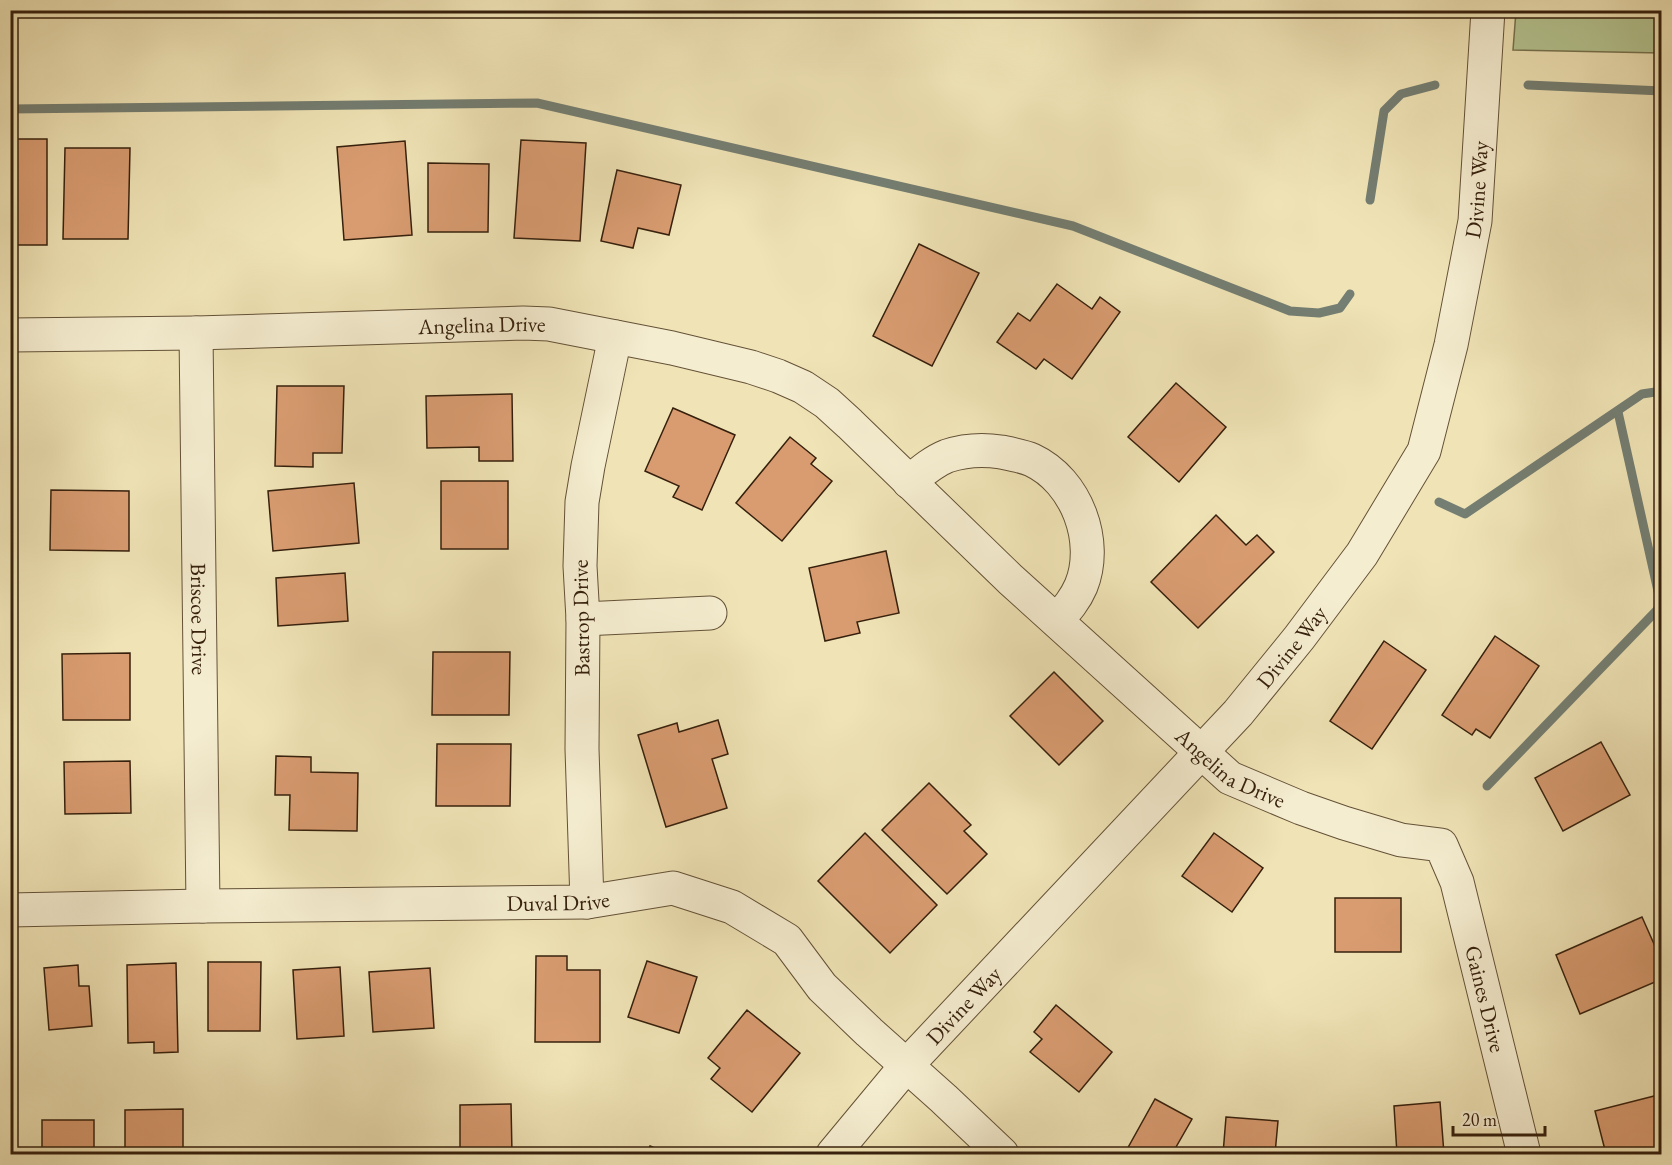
<svg xmlns="http://www.w3.org/2000/svg" width="1672" height="1165" font-family="'EB Garamond',serif">
	<style>
		.green { fill: #b5c591; stroke: #76724f; stroke-width: 1.5 }
		.lines { fill: none; stroke-linecap: round; stroke-linejoin: round }
		.stream { stroke: #747e72; stroke-width: 9 }
		.building { fill: #d99c71; stroke: #36200d; stroke-width: 1.5 }
		.minor-casing { stroke: #645137; stroke-width: 35 }
		.minor { stroke: #f5edd0; stroke-width: 33 }
		.labels { text-anchor: middle; dominant-baseline: central; stroke-width: 5; stroke-linejoin: round; paint-order: stroke }
		.street-label { font-size: 22px; fill: #36200d; stroke: #f5edd0 }
	</style>
	<rect width="100%" height="100%" fill="#f0e4b6"/>
	<filter id="stains"><feTurbulence type="fractalNoise" baseFrequency=".00333" numOctaves="4"/><feColorMatrix values="0 0 0 0 .2 0 0 0 0 .09 0 0 0 0 .02 0 0 0 .5 -.17"/></filter>
	<radialGradient id="worn" r=".72"><stop offset=".6" stop-color="#630" stop-opacity="0"/><stop offset="1" stop-color="#630" stop-opacity=".3"/></radialGradient>
	<!-- green -->
	<path class="green" d="M1516 11H1661V53L1513 50Z"/>
	<g class="lines">
		<!-- stream -->
		<g class="stream">
			<path d="M1528 85 1662 91"/>
			<path d="M10 109 537 103 1073 226 1290 311 1319 313 1340 308 1350 294"/>
			<path d="M1370 200 1384 111 1401 94 1435 85"/>
			<path d="M1618 412 1662 609"/>
			<path d="M1439 502 1465 514 1642 394 1662 391"/>
			<path d="M1487 786 1661 606"/>
		</g>
	</g>
	<!-- building -->
	<g class="building">
		<rect x="10" y="139" width="37" height="106"/>
		<path d="M521 140 586 143 580 241 514 238Z"/>
		<path d="M405 141 412 235 344 240 337 147Z"/>
		<path d="M65 148H130L128 239H63Z"/>
		<path d="M428 163 489 164 488 232H428Z"/>
		<path d="M617 170 681 185 669 235 638 228 633 248 601 241Z"/>
		<path d="M919 244 979 273 932 366 873 336Z"/>
		<path d="M1057 284 1092 309 1100 297 1120 312 1072 379 1044 359 1036 369 997 342 1018 313 1030 321Z"/>
		<path d="M1176 383 1226 427 1179 482 1128 437Z"/>
		<path d="M277 386H344L342 453H313V467L275 466Z"/>
		<path d="M512 394 513 461H479V447L427 448 426 396Z"/>
		<path d="M673 408 735 435 702 510 673 497 679 486 645 471Z"/>
		<path d="M790 437 816 458 811 464 832 481 782 541 736 503Z"/>
		<rect x="441" y="481" width="67" height="68"/>
		<path d="M354 483 359 543 273 551 268 491Z"/>
		<path d="M51 490 129 491V551L50 550Z"/>
		<path d="M1216 515 1246 545 1257 535 1274 552 1198 628 1151 582Z"/>
		<path d="M886 551 899 613 857 622 860 633 825 641 809 568Z"/>
		<path d="M345 573 348 621 278 626 276 578Z"/>
		<path d="M1495 636 1539 666 1490 738 1476 729 1472 735 1442 715Z"/>
		<path d="M1384 641 1426 670 1372 749 1330 721Z"/>
		<path d="M433 652H510L509 715H432Z"/>
		<path d="M130 653V720H63L62 654Z"/>
		<path d="M1054 672 1103 721 1059 765 1010 716Z"/>
		<path d="M718 720 728 754 712 759 727 808 666 827 638 735 677 723 679 732Z"/>
		<path d="M1601 742 1630 795 1563 831 1535 778Z"/>
		<path d="M437 744H511L510 806H436Z"/>
		<path d="M276 756 311 757V772L358 773 357 831 289 830 290 795H275Z"/>
		<path d="M130 761 131 813 65 814 64 762Z"/>
		<path d="M929 783 971 825 964 831 987 854 947 894 882 830Z"/>
		<path d="M865 833 937 905 890 953 818 881Z"/>
		<path d="M1214 833 1263 868 1232 912 1182 876Z"/>
		<rect x="1335" y="898" width="66" height="54"/>
		<path d="M1642 917 1662 962V979L1580 1014 1556 955Z"/>
		<path d="M536 956H567V970H600V1042H535Z"/>
		<path d="M647 961 697 977 679 1033 628 1017Z"/>
		<path d="M208 962H261L260 1031H208Z"/>
		<path d="M176 963 178 1052 154 1053V1042L128 1043 127 965Z"/>
		<path d="M78 965 79 986H89L92 1026 49 1030 44 968Z"/>
		<path d="M340 967 344 1036 297 1039 293 970Z"/>
		<path d="M430 968 434 1028 373 1032 369 972Z"/>
		<path d="M10 996 14 1034 10 1035Z"/>
		<path d="M1056 1005 1112 1052 1079 1092 1030 1052 1042 1039 1034 1032Z"/>
		<path d="M747 1010 800 1053 752 1112 711 1079 720 1068 708 1058Z"/>
		<path d="M1662 1094V1154H1606L1595 1111Z"/>
		<path d="M1155 1099 1192 1119 1172 1154H1127L1125 1153Z"/>
		<path d="M1440 1102 1444 1154H1397L1394 1106Z"/>
		<path d="M511 1104 512 1154H460V1105Z"/>
		<path d="M183 1109V1154H125V1110Z"/>
		<path d="M10 1111H14L13 1154H10Z"/>
		<path d="M1226 1117 1278 1121 1275 1154H1223Z"/>
		<rect x="42" y="1120" width="52" height="34"/>
		<path d="M650 1146 669 1154H647Z"/>
	</g>
	<g class="lines">
		<!-- minor casing -->
		<g class="minor-casing">
			<g id="minor">
				<path id="s1" d="M196 333 203 906"/>
				<path id="s2" d="M10 335 196 333 523 323 549 324 672 348 751 367 778 376 803 387 827 403 850 424 1010 579 1230 778 1301 808 1344 823 1401 840 1441 845 1457 882 1524 1154"/>
				<path d="M909 482C920 473 932 462 947 456 965 450 982 449 1001 452 1011 454 1023 456 1032 460 1077 481 1099 542 1081 586 1075 600 1067 609 1057 620"/>
				<path d="M583 619 710 613"/>
				<path d="M587 902 582 749 583 619 580 566 582 502 588 466 615 337"/>
				<path id="s3" d="M10 910 203 906 587 902 673 888 732 907 787 940 822 987 869 1032 944 1099 1002 1154"/>
				<path id="s4" d="M833 1154 906 1066 1238 713 1299 638 1362 554 1424 451 1451 345 1475 221 1488 10"/>
			</g>
		</g>
		<!-- minor -->
		<use href="#minor" class="minor"/>
	</g>
	<g class="labels">
		<!-- street labels -->
		<g class="street-label">
			<text stroke="none"><textPath href="#s4" startOffset="1188">Divine Way</textPath></text>
			<text stroke="none"><textPath href="#s2" startOffset="472">Angelina Drive</textPath></text>
			<text transform="translate(581 618) rotate(-91)">Bastrop Drive</text>
			<text stroke="none"><textPath href="#s1" startOffset="286">Briscoe Drive</textPath></text>
			<text stroke="none"><textPath href="#s4" startOffset="684">Divine Way</textPath></text>
			<text stroke="none"><textPath href="#s2" startOffset="1376">Angelina Drive</textPath></text>
			<text stroke="none"><textPath href="#s3" startOffset="548">Duval Drive</textPath></text>
			<text stroke="none"><textPath href="#s2" startOffset="1764">Gaines Drive</textPath></text>
			<text stroke="none"><textPath href="#s4" startOffset="198">Divine Way</textPath></text>
		</g>
	</g>
	<!-- margin -->
	<rect width="1672" height="1165" fill="none" stroke="#f0e4b6" stroke-width="36"/>
	<rect x="12" y="12" width="1648" height="1141" fill="none" stroke="#36200d" stroke-width="3"/>
	<rect x="18" y="18" width="1636" height="1129" fill="none" stroke="#36200d" stroke-width="1.5"/>
	<!-- scale -->
	<path d="M1453 1126v9h92v-9" fill="none" stroke="#36200d" stroke-width="3"/>
	<text x="1462" y="1126" font-size="18" fill="#36200d" stroke="#f5edd0" stroke-width="4.5" paint-order="stroke">20 m</text>
	<rect width="100%" height="100%" filter="url(#stains)"/>
	<rect width="100%" height="100%" fill="url(#worn)"/>
</svg>
